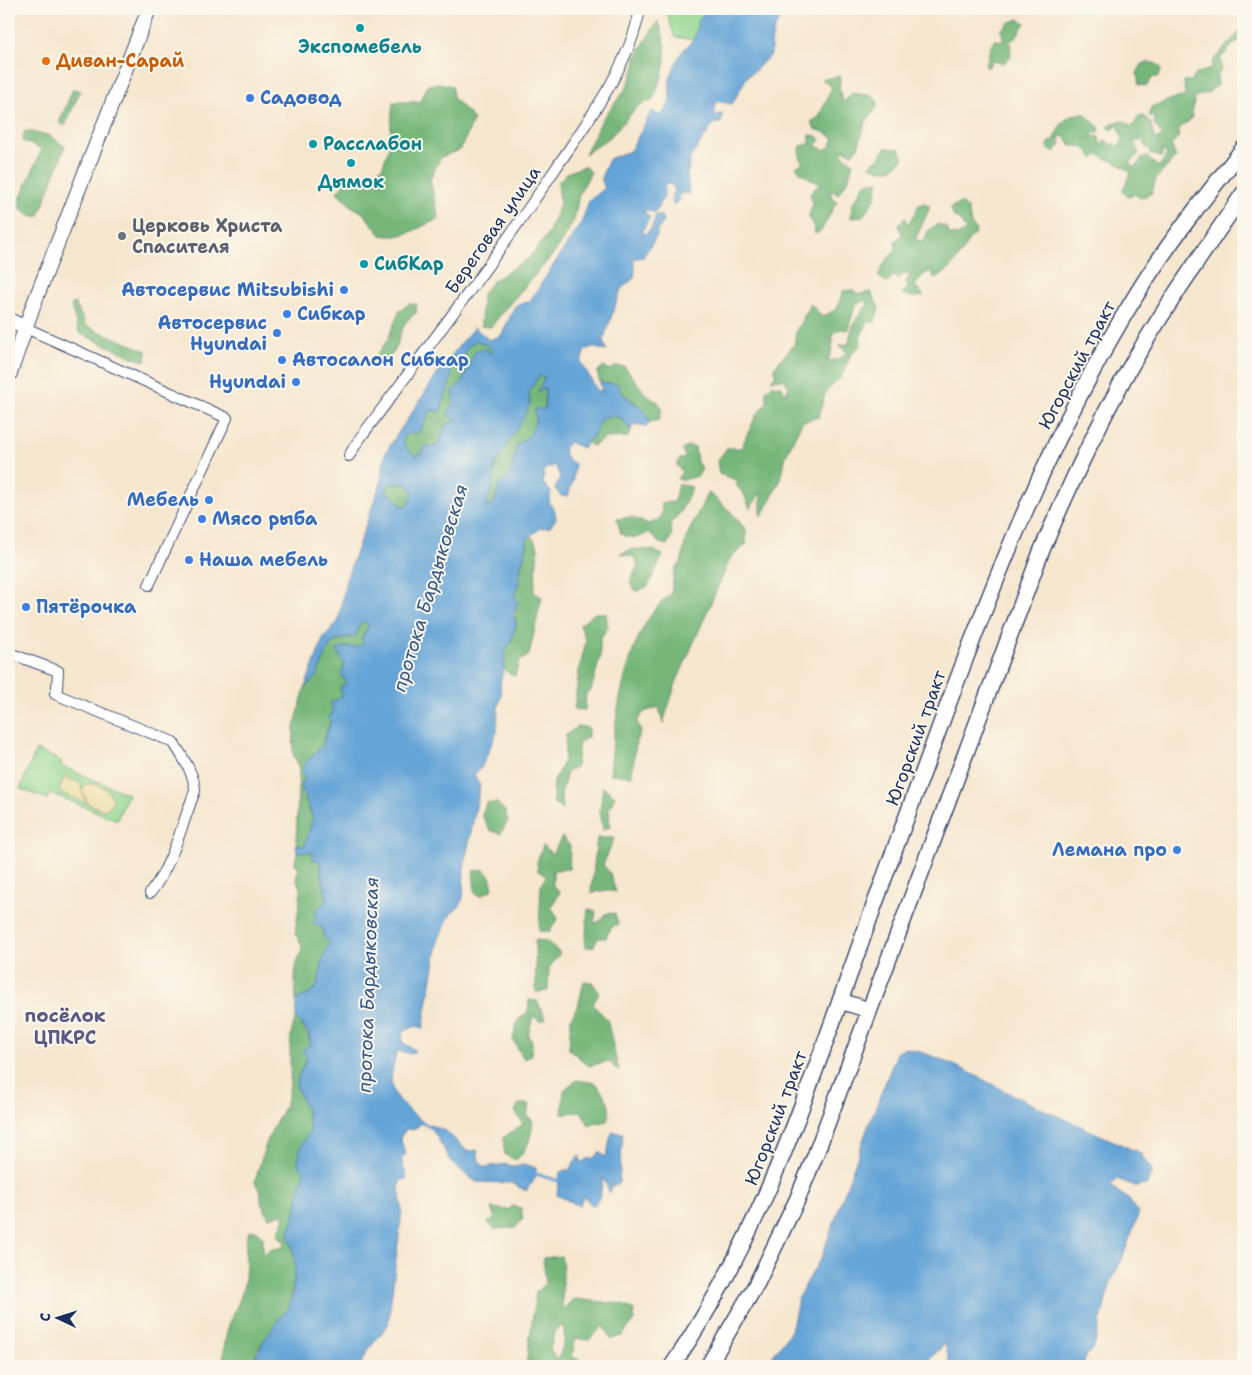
<svg xmlns="http://www.w3.org/2000/svg" width="1252" height="1375" font-family="'Shantell Sans',sans-serif">
	<style>
		.green { fill: #93d68e; stroke: #578276; fill-rule: evenodd }
		.forest { fill: #76b779; stroke: #48736c; fill-rule: evenodd }
		.sand { fill: #eeda9e; stroke: #84847e }
		.water { fill: #65a4d7; stroke: #406a9a; fill-rule: evenodd }
		.lines { fill: none; stroke-linecap: round; stroke-linejoin: round }
		.stream { stroke: #65a4d7; stroke-width: 3 }
		.street-casing { stroke: #3c4a6f; stroke-width: 12 }
		.secondary-casing { stroke: #3c4a6f; stroke-width: 16 }
		.primary-casing { stroke: #3c4a6f; stroke-width: 18 }
		.street { stroke: #fff; stroke-width: 10 }
		.secondary { stroke: #fff; stroke-width: 14 }
		.primary { stroke: #fff; stroke-width: 15 }
		.culture-dot { fill: #0f9aa8; stroke: #fbf7ec; stroke-width: 2 }
		.food-dot { fill: #e8710a; stroke: #fbf7ec; stroke-width: 2 }
		.shop-dot { fill: #3f7fe0; stroke: #fbf7ec; stroke-width: 2 }
		.worship-dot { fill: #6b7280; stroke: #fbf7ec; stroke-width: 2 }
		.labels { text-anchor: middle; dominant-baseline: central; stroke-width: 4; stroke-linejoin: round; paint-order: stroke }
		.culture-label { font-size: 18px; font-weight: bold; fill: #0d838f; stroke: #fbf7ec }
		.food-label { font-size: 18px; font-weight: bold; fill: #c56008; stroke: #fbf7ec; text-anchor: start }
		.shop-label { font-size: 18px; font-weight: bold; fill: #366cbe; stroke: #fbf7ec; text-anchor: start }
		.worship-label { font-size: 18px; font-weight: bold; fill: #5b616d; stroke: #fbf7ec; text-anchor: start }
		.street-label { font-size: 18px; fill: #1b2f5e; stroke: #fbf7ec }
		.water-label { font-size: 19px; font-style: italic; fill: #355888; stroke: #fbf7ec }
		.neighbourhood-label { font-size: 19px; font-weight: bold; fill: #5c5985; stroke: #fbf7ec }
	</style>
	<rect width="100%" height="100%" fill="#fbf7ec"/>
	<filter id="ink" filterUnits="userSpaceOnUse"><feTurbulence type="fractalNoise" baseFrequency=".02" numOctaves="2"/><feDisplacementMap in="SourceGraphic" scale="10" xChannelSelector="R" yChannelSelector="G"/><feConvolveMatrix kernelMatrix="1 2 1 2 8 2 1 2 1" color-interpolation-filters="sRGB"/></filter>
	<filter id="wash" filterUnits="userSpaceOnUse"><feTurbulence type="fractalNoise" baseFrequency=".0096" numOctaves="4" result="noise"/><feDisplacementMap in="SourceGraphic" scale="20" xChannelSelector="R" yChannelSelector="G"/><feGaussianBlur stdDeviation="1.12" result="paint"/><feColorMatrix in="noise" values="0 0 0 0 0 0 0 0 0 0 0 0 0 0 0 0 0 1.4 0 .05"/><feComposite in="paint" operator="in"/></filter>
	<g filter="url(#wash)">
		<rect width="100%" height="100%" fill="#f6e6ce"/>
		<!-- green -->
		<g class="green">
			<path d="M665 9H709L697 21 698 31 694 40 675 37Z"/>
			<path d="M36 750 62 761 61 766 128 794 117 820 50 793 47 799 20 789ZM88 784 97 785 111 794 104 810 88 804 85 799Z"/>
		</g>
		<!-- forest -->
		<g class="forest">
			<path d="M1019 19 1025 23 1015 38 1010 41 1011 55 1004 63 992 61 988 68 985 65C990 57 988 48 994 40L1004 41 1001 30 1008 23Z"/>
			<path d="M658 21C671 49 665 73 653 99L638 106 611 136 585 154 603 118 626 89 634 70 637 54Z"/>
			<path d="M1243 28V39L1235 43 1220 59 1222 69 1217 75 1218 85 1209 92 1195 97 1191 119 1179 129 1178 138 1171 145 1176 157 1156 179 1152 193 1140 198 1135 194 1128 196 1122 191 1131 172 1115 162 1098 155 1093 159C1088 149 1083 145 1071 146L1066 137 1059 136 1061 145 1054 152 1047 149 1049 143 1055 139C1059 123 1068 114 1084 113L1100 128 1098 133H1093L1091 136 1099 137 1100 145 1106 140 1110 145 1115 144 1118 147 1123 140 1118 125 1112 130 1108 127 1112 123 1124 121 1132 127 1139 117 1144 116 1151 124 1154 138 1159 139 1162 135 1154 124 1155 117 1149 116 1151 107 1175 98 1185 97 1184 81H1192L1197 73 1212 69V62ZM1143 137 1146 147 1151 149 1149 154 1162 157V150L1167 154 1160 166H1157L1146 156 1141 158 1138 165 1132 167 1130 163 1139 154 1134 141H1141Z"/>
			<path d="M1149 62 1157 64 1162 69 1158 77H1153L1147 86 1139 85 1137 73 1142 64Z"/>
			<path d="M841 76 839 88 843 102 852 93 873 96 878 102C876 111 873 113 868 119 861 129 862 143 854 153L841 150 842 154 853 163 848 181 838 194 830 190 831 195 837 201 821 231 815 234 814 225 808 218 813 203 810 194 816 187 822 186 800 172 796 166 802 164 799 151 801 146 810 144V135L817 136 821 140 816 146 824 150 830 147 834 139 827 133 815 129 811 122 819 117 832 87 822 79Z"/>
			<path d="M439 83 452 86 453 98 474 119 460 150 441 157 430 179 439 219C417 227 405 240 381 235L363 213 351 206 337 192 345 182 358 181 363 176 382 168 389 148 393 102H420L428 85Z"/>
			<path d="M73 89 80 91 65 126 59 123Z"/>
			<path d="M25 131 49 135 65 147 39 216H31L20 208V199L42 149 22 141Z"/>
			<path d="M885 148 900 149 904 158C891 171 887 173 869 166L879 158Z"/>
			<path d="M584 166 591 172 579 194 574 220 556 251 505 309 491 327 481 326 482 294 494 280 528 259 548 234 560 204 558 182 567 173Z"/>
			<path d="M879 181 875 199 863 216 851 218 852 205 865 183Z"/>
			<path d="M925 203 930 207 915 240 924 241 928 231 938 224 947 228 949 234 959 235 966 231 961 222 953 216 951 207 961 203 968 209 971 224 976 229 975 235C967 240 968 243 963 251 956 261 947 274 935 279L931 271 923 275 915 286 924 296 913 297 902 294 908 287 906 282 910 275 904 273 899 278 893 276 887 283 878 276 885 262 896 250 895 241 902 235 899 225 905 217 908 226 919 205Z"/>
			<path d="M852 290 859 294 871 292 879 308 875 322H868L860 337 861 345 850 356 841 377 825 393 819 417 802 422 786 455 781 479 761 517V492L750 509 744 494 736 485 739 481 719 474 717 461 727 448H741L756 416 767 402 766 391 772 385 782 386 785 395 789 387 784 379 771 380 776 375 774 367 794 345 796 331 811 304 822 317 837 309 843 291ZM864 300 868 305C858 314 849 331 849 344L839 345 847 352 840 359 828 361 832 349 833 334 840 329 848 330 855 306Z"/>
			<path d="M75 303 86 326 142 349 147 352 146 361 137 359 79 333 71 305Z"/>
			<path d="M409 304H417L416 313 407 320 400 334 397 346 384 367 375 364 378 353 387 341 400 310Z"/>
			<path d="M476 340 490 347 493 351 490 356 471 360 462 382 453 391 457 420 440 437 438 445 414 456 403 443 404 435 426 417 431 410 440 412 451 379V361Z"/>
			<path d="M604 366 610 370 617 366 625 367 647 396 658 402 662 408 659 420 650 422C641 404 620 388 600 383L597 372Z"/>
			<path d="M539 376 545 377 539 391 545 388V409L537 416 533 432 516 453 509 475 499 486 494 503 484 509 493 485 495 465 530 403 529 391Z"/>
			<path d="M611 415 622 419 631 431 628 437 605 438 593 446 587 442 596 431 599 420Z"/>
			<path d="M688 446 695 447 697 462 702 469 698 476 683 480 677 479 682 472 677 465 679 459 686 458 682 450Z"/>
			<path d="M396 483 409 485 413 494 408 505 401 506 396 499 386 493 388 484Z"/>
			<path d="M678 484 692 487 680 513 670 524 672 535 667 545 659 543 649 532C639 539 631 539 621 534L617 519 631 517 649 524 661 518 662 503 674 502Z"/>
			<path d="M708 492 732 513 746 530V545L731 557 676 683 663 723 659 707 644 712 637 721 641 731 636 741 632 776 610 774C614 723 626 625 671 594L675 568 681 564 686 538Z"/>
			<path d="M531 535 538 547 534 593 542 597 529 655 519 662 515 676 509 674 504 669 505 650 511 642 516 625 514 595 520 583V570L527 548V539Z"/>
			<path d="M632 549 653 550 663 555 648 586 636 592 630 583 638 565 634 557 621 554Z"/>
			<path d="M595 613H606L608 627 600 639V657L591 690 586 693 585 710 574 709 579 671 586 641 580 625Z"/>
			<path d="M364 619 369 626 362 637 363 644 356 648 345 646 338 654 344 660 342 677 346 683 342 698 337 699 322 746 305 764 302 793 313 818 305 846 296 845 299 766 293 754 294 728 305 687 316 677 331 643 356 636 359 625Z"/>
			<path d="M578 726 588 728V737L579 743 576 767 567 772 561 794 562 810 553 802 554 781 564 760 566 735Z"/>
			<path d="M603 787 615 796 609 810 610 827 603 830 600 811Z"/>
			<path d="M486 803H497L505 811 508 821 500 834 490 830 482 815Z"/>
			<path d="M562 837 570 846 569 869 553 870V886L560 892 551 907 558 918 550 931H539L541 885 546 876 538 871 537 862 543 845 552 854Z"/>
			<path d="M597 838H614L603 865 610 873 616 892 607 890 591 893Z"/>
			<path d="M304 851 312 852 320 861C319 875 328 889 326 902L314 912 330 944C319 956 324 979 313 991 309 995 301 997 296 1000 296 990 294 978 296 967 299 951 308 951 295 934L301 892 296 877 299 869 295 863 297 852Z"/>
			<path d="M483 869 490 876 493 889 481 896 475 893 473 871Z"/>
			<path d="M588 909 596 912 594 924 601 920 605 914 615 913 618 924 610 928 606 938H598L593 947H585Z"/>
			<path d="M535 940 546 941 560 953 549 968 548 991 536 992Z"/>
			<path d="M584 981 592 982 599 992 593 1005 607 1019 619 1072 609 1061 589 1066 569 1049 571 1018 579 1003Z"/>
			<path d="M529 1000 537 1001 546 1019 540 1021 533 1016 528 1036 532 1041 531 1056 524 1059 513 1040 518 1020 528 1012Z"/>
			<path d="M296 1018C324 1051 303 1053 296 1086L307 1112 310 1131 300 1148 298 1164 304 1171 294 1219 289 1230 296 1263 289 1309 279 1318 274 1329 257 1350 253 1366H221C225 1353 224 1339 229 1325 233 1312 242 1299 244 1285 248 1266 242 1248 249 1231L256 1230 263 1237V1255L269 1249 280 1248 286 1245 278 1234 285 1218 281 1214 269 1218 261 1203V1192L255 1182C260 1165 264 1147 272 1130 278 1118 285 1109 288 1095 294 1070 285 1043 296 1018Z"/>
			<path d="M576 1080 596 1083C606 1098 612 1103 608 1121L589 1125 581 1111 562 1114 564 1090Z"/>
			<path d="M519 1104H529L527 1116 533 1121C531 1138 529 1148 516 1160L505 1155 503 1138 523 1124 515 1111Z"/>
			<path d="M512 1206 521 1208 523 1219 515 1228 495 1229 488 1223 495 1218 491 1208 509 1210Z"/>
			<path d="M561 1256 563 1271 562 1310 573 1299 622 1304 634 1310V1320L622 1336 611 1339 603 1326 589 1340 576 1338 572 1357 581 1360 579 1366H526L536 1292 546 1283 543 1258ZM563 1325 565 1340 557 1362 550 1348 555 1332Z"/>
		</g>
		<!-- sand -->
		<g class="sand">
			<path d="M64 777 80 783 86 803 59 792Z"/>
			<path d="M85 784C96 782 109 789 113 799L110 806 104 810 88 804 82 791Z"/>
		</g>
		<!-- water -->
		<g class="water">
			<path d="M709 9H789C774 23 771 35 771 55 762 61 757 72 748 75L732 104 716 101 714 114 716 116 719 114 723 115 721 123H714L690 158 687 176 689 193 679 194 680 200 673 205 671 196 675 191 672 184H667L664 187V196L655 213 647 210 644 213 650 217 643 230 644 235 651 229 656 215 661 216 664 222 656 232 658 234 643 257 633 259 635 268 634 278 621 289 603 341 607 351 592 347 585 350 581 362 597 390 602 391 600 383 618 384 621 393 643 409 650 422 646 426 633 424 631 431 622 419 611 415 600 420 596 431 583 448 569 442 563 450 567 459 575 464 573 480 568 496H561L555 489 560 477 555 465 544 470 543 483 551 492 549 502 555 512 556 519 550 527 540 528 527 539C527 550 523 557 520 568 517 579 521 582 514 595L518 603 513 613 516 625 511 642 505 650 504 669 500 683 501 695 498 708 497 732 481 768 474 774 480 786 464 868 463 898 459 907 450 915 439 938 423 1028 417 1026 403 1031 402 1042 415 1050 412 1054 397 1051C385 1092 392 1097 423 1122L413 1130 406 1129 400 1138 406 1154 401 1158 407 1179 401 1180 399 1187 402 1211 388 1325 369 1349 360 1366H253C258 1348 268 1334 279 1319 281 1315 287 1312 289 1308 295 1292 299 1250 288 1237L294 1219 304 1171 298 1164 300 1148 310 1131 307 1112 296 1086 298 1077 307 1059 303 1050 311 1044 308 1032 296 1018V1000C301 997 306 996 311 993 323 985 319 955 330 944L324 937 323 928 313 923 316 918 314 912 326 902C328 890 319 875 320 861L313 859 312 852H297L296 845 305 846 313 818 301 785 305 779 302 773 305 764 322 746 331 722 329 716 333 714 331 702 342 697 340 687 346 683 341 673 345 666 337 650C347 645 354 649 363 644L362 637 369 627 364 620 359 625 356 636 344 638 331 643 316 677 305 687 324 637 338 622 346 580 380 485 385 455 391 444 440 370 474 327 489 340 501 336 515 306 530 301 581 223 589 201 605 188 601 178 609 159 630 151 652 111 660 116C675 101 668 98 670 80 671 74 675 67 677 61 684 43 699 44 697 21ZM476 340 490 347 493 351 490 355 487 349H482L475 352 462 382 453 391 454 402 447 415 457 420 446 425 438 445 434 447 424 446 422 454 414 456 403 443 404 435 419 432 431 410 440 412 451 379 452 361 455 358 462 361 466 349ZM539 376 545 377 538 392 545 388V409H535C538 425 531 438 516 445V453L509 475 499 486 494 503 485 509 493 485 495 465 526 413 530 403 529 391ZM396 483 409 485 413 494 408 505 401 506 396 499 386 493 388 484Z"/>
			<path d="M905 1048C946 1057 980 1079 1017 1097 1058 1117 1099 1134 1140 1153L1152 1170 1147 1185 1135 1186 1117 1179 1110 1186 1129 1200 1139 1213 1122 1259 1111 1281 1093 1350 1085 1356 1083 1366H943L949 1361 945 1344 926 1362 892 1366H771L770 1360 791 1331 799 1296 822 1256 869 1124 897 1053Z"/>
			<path d="M430 1125 446 1131 468 1152 477 1150 479 1161 485 1167 507 1164 515 1167 525 1164 536 1168 535 1178 526 1191 512 1183 476 1182 452 1163Z"/>
			<path d="M613 1132 623 1133 619 1183 612 1186 610 1193 603 1178 600 1196 593 1207 584 1196 579 1206 557 1195 560 1172 569 1170 579 1155 581 1163 587 1159 594 1158 599 1152 605 1157C611 1149 607 1140 613 1132Z"/>
		</g>
		<g class="lines">
			<!-- stream -->
			<g class="stream">
				<path d="M420 1122 434 1129"/>
				<path d="M533 1173 562 1182"/>
			</g>
		</g>
	</g>
	<g filter="url(#ink)">
		<g class="lines">
			<!-- street casing -->
			<g class="street-casing">
				<g id="street">
					<path d="M26 328 227 418 149 585"/>
					<path d="M349 456 358 441C425 351 493 262 556 168 588 121 630 65 640 9"/>
					<path d="M9 653 58 671 57 689 55 694 173 742C182 755 195 776 195 791 182 824 172 866 150 893"/>
				</g>
			</g>
			<!-- secondary casing -->
			<g class="secondary-casing">
				<g id="secondary">
					<path d="M9 320 26 328"/>
					<path d="M9 376 33 306 149 9"/>
				</g>
			</g>
			<!-- primary casing -->
			<g class="primary-casing">
				<g id="primary">
					<path d="M840 1001 869 1010"/>
					<path d="M672 1366C760 1237 803 1104 855 959 882 882 911 806 939 729 994 580 1052 432 1135 297 1167 244 1205 197 1243 149"/>
					<path d="M708 1366 757 1283 797 1200 815 1156 1041 552C1066 493 1093 435 1124 378 1160 314 1202 254 1243 194"/>
				</g>
			</g>
			<!-- street -->
			<use href="#street" class="street"/>
			<!-- secondary -->
			<use href="#secondary" class="secondary"/>
			<!-- primary -->
			<use href="#primary" class="primary"/>
		</g>
	</g>
	<!-- markers -->
	<g class="culture-dot">
		<circle cx="360" cy="28" r="5"/>
		<circle cx="313" cy="144" r="5"/>
		<circle cx="351" cy="163" r="5"/>
		<circle cx="364" cy="264" r="5"/>
	</g>
	<circle class="food-dot" cx="46" cy="61" r="5"/>
	<g class="shop-dot">
		<circle cx="250" cy="98" r="5"/>
		<circle cx="344" cy="290" r="5"/>
		<circle cx="287" cy="314" r="5"/>
		<circle cx="277" cy="333" r="5"/>
		<circle cx="282" cy="360" r="5"/>
		<circle cx="296" cy="382" r="5"/>
		<circle cx="209" cy="500" r="5"/>
		<circle cx="202" cy="519" r="5"/>
		<circle cx="189" cy="560" r="5"/>
		<circle cx="26" cy="607" r="5"/>
		<circle cx="1177" cy="850" r="5"/>
	</g>
	<circle class="worship-dot" cx="122" cy="236" r="5"/>
	<g class="labels">
		<!-- culture labels -->
		<g class="culture-label">
			<text x="360" y="47">Экспомебель</text>
			<text x="323" y="144" text-anchor="start">Расслабон</text>
			<text x="351" y="182">Дымок</text>
			<text x="374" y="264" text-anchor="start">СибКар</text>
		</g>
		<!-- food labels -->
		<g class="food-label">
			<text x="56" y="61">Диван-Сарай</text>
		</g>
		<!-- shop labels -->
		<g class="shop-label">
			<text x="260" y="98">Садовод</text>
			<text x="334" y="290" text-anchor="end">Автосервис Mitsubishi</text>
			<text x="297" y="314">Сибкар</text>
			<text x="267" y="323" text-anchor="end">Автосервис<tspan x="267" dy="21">Hyundai</tspan></text>
			<text x="292" y="360">Автосалон Сибкар</text>
			<text x="286" y="382" text-anchor="end">Hyundai</text>
			<text x="199" y="500" text-anchor="end">Мебель</text>
			<text x="212" y="519">Мясо рыба</text>
			<text x="199" y="560">Наша мебель</text>
			<text x="36" y="607">Пятёрочка</text>
			<text x="1167" y="850" text-anchor="end">Лемана про</text>
		</g>
		<!-- worship labels -->
		<g class="worship-label">
			<text x="132" y="226">Церковь Христа<tspan x="132" dy="21">Спасителя</tspan></text>
		</g>
		<!-- street labels -->
		<g class="street-label">
			<text transform="translate(493 230) rotate(-55)">Береговая улица</text>
			<text transform="translate(1077 365) rotate(-62)">Югорский тракт</text>
			<text transform="translate(916 738) rotate(-70)">Югорский тракт</text>
			<text transform="translate(776 1118) rotate(-69)">Югорский тракт</text>
		</g>
		<!-- water labels -->
		<g class="water-label">
			<text transform="translate(430 588) rotate(-73)">протока Бардыковская</text>
			<text transform="translate(368 985) rotate(-88)">протока Бардыковская</text>
		</g>
		<!-- neighbourhood labels -->
		<g class="neighbourhood-label">
			<text x="65" y="1015">посёлок<tspan x="65" dy="22">ЦПКРС</tspan></text>
		</g>
	</g>
	<!-- margin -->
	<rect width="1252" height="1375" fill="none" stroke="#fbf7ec" stroke-width="30"/>
	<!-- north arrow -->
	<g transform="translate(58 1318) rotate(274)" stroke="#fbf7ec" stroke-width="4" paint-order="stroke">
	<path d="M0-4L9 19L0 12L-9 19Z" fill="#1b2f5e"/>
	<text y="-8" font-size="14" font-weight="bold" text-anchor="middle" fill="#1b2f5e">С</text>
	</g>
</svg>
